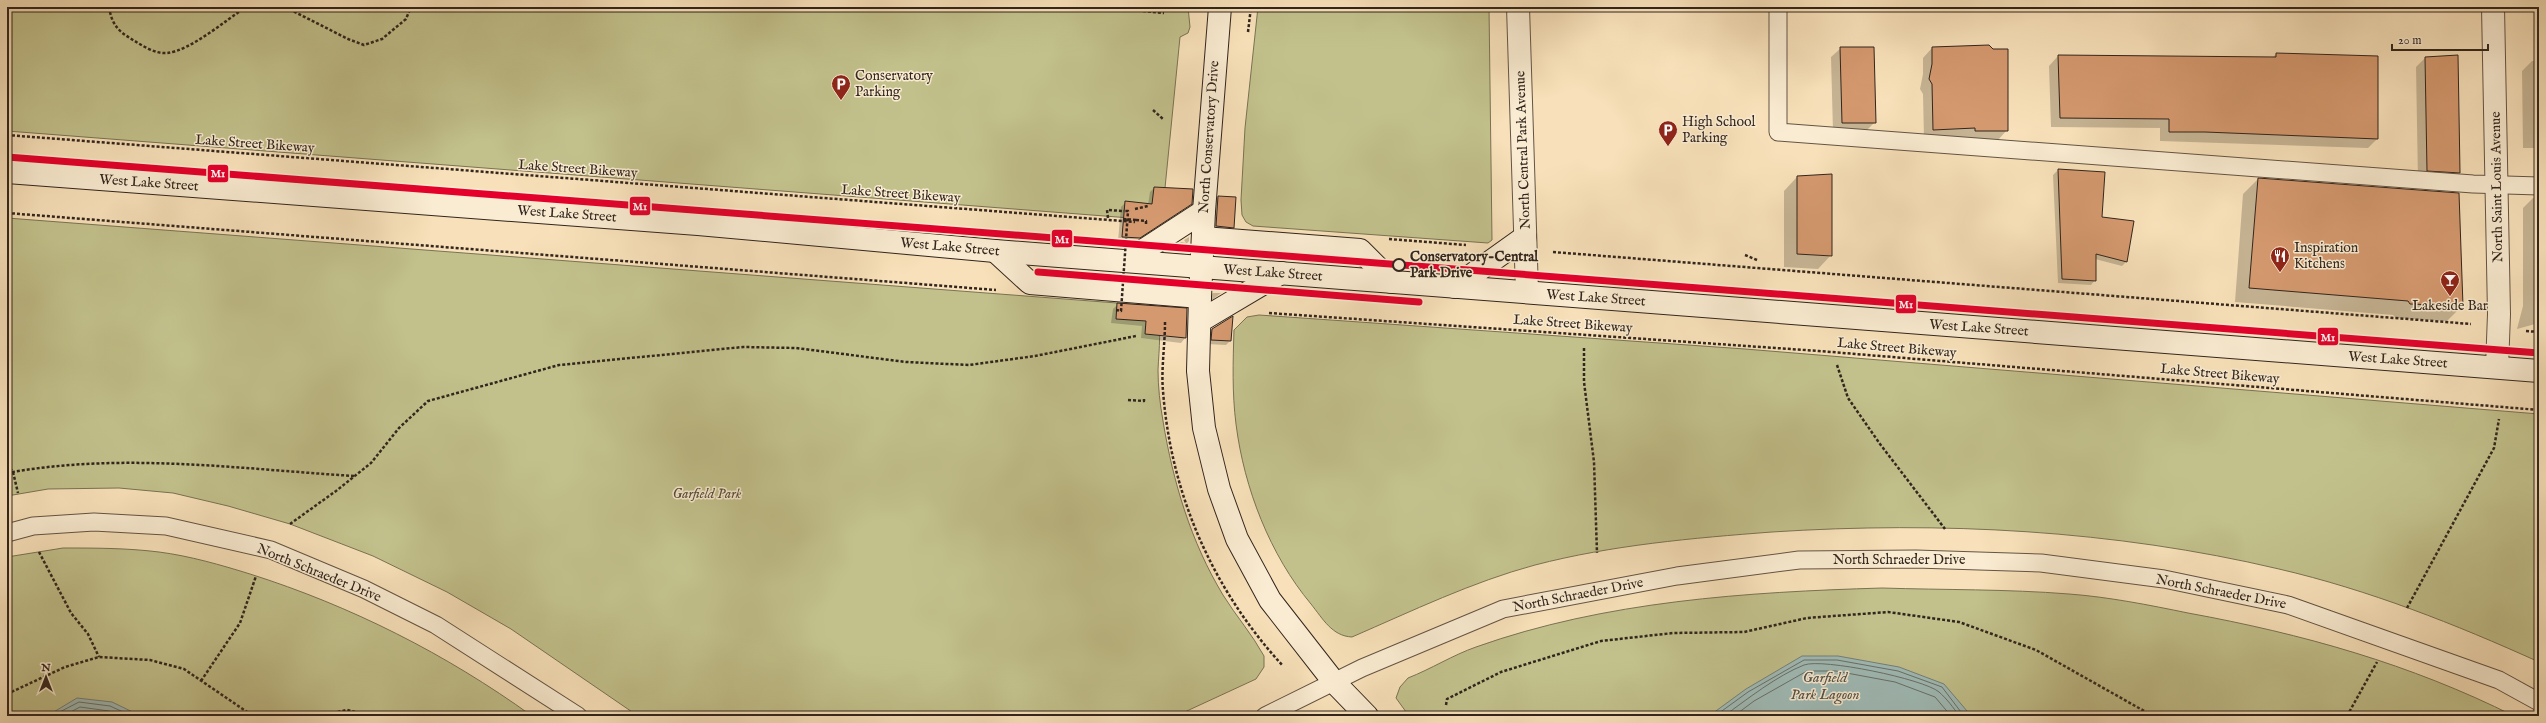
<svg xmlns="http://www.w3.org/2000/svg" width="2546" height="723" font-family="'IM FELL English',serif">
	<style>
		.green { fill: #c2c18c; stroke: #7a7354 }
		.water { fill: #a0bcb8; stroke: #74807a }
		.shadow { fill: #0003 }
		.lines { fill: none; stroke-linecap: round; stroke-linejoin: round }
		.shore { stroke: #68706a; stroke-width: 1 }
		.building { fill: #d5996f; stroke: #31251d }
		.lane-casing { stroke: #635444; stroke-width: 19 }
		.street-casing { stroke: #635444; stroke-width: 24 }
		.secondary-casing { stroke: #31251d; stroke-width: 24 }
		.path { stroke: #31251d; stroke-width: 2.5; stroke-dasharray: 3 2; stroke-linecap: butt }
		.lane { stroke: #faecd2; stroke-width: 17 }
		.street { stroke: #faecd2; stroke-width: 22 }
		.secondary { stroke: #faecd2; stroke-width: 22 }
		.path-bridge { stroke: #31251d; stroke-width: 2.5; stroke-dasharray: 3 2; stroke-linecap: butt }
		.metro-1-casing { stroke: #faecd2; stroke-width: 10 }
		.metro-1 { stroke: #e4002b; stroke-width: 7 }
		.stop-dot { fill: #faecd2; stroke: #31251d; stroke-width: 2 }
		.labels { text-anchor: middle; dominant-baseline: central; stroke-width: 3; stroke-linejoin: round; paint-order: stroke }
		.poi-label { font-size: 14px; fill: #31251d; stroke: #faecd2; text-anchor: start }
		.street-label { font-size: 14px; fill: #31251d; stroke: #faecd2 }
		.stop-label { font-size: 14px; font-weight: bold; fill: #31251d; stroke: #faecd2; text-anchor: start }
		.park-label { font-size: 14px; font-style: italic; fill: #554c39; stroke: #faecd2 }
		.water-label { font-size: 15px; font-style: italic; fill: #52524c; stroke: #faecd2 }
		.line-badge { stroke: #faecd2; stroke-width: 1.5 }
		.badge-label { font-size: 11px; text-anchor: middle; font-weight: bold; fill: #fff }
	</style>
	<rect width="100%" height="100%" fill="#f8e1ba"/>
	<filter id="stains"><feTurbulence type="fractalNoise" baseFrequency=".005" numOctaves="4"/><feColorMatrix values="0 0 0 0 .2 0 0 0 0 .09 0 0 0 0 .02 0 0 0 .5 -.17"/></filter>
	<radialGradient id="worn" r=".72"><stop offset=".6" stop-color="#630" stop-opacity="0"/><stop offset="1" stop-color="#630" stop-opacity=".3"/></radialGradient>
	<!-- green -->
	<g class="green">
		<path d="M7 7H1188L1190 27 1188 33 1180 37 1163 208 1156 220 7 131Z"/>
		<path d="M1258 7H1489L1492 240 1488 243 1253 226 1246 222 1242 215 1241 200 1245 128Z"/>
		<path d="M7 218 1156 306C1162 327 1159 348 1158 370 1158 387 1160 404 1163 421 1173 482 1191 542 1223 595 1236 616 1252 634 1264 656V667L1256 679 1176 716H638L511 629 447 592 373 556 290 524 228 506 173 493 119 488 48 489 7 496Z"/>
		<path d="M1259 315 1745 349 2539 414V662C2455 624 2369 590 2279 569 2114 530 1941 521 1772 532 1693 538 1612 545 1535 565 1472 582 1412 611 1352 637 1332 636 1323 619 1311 604 1270 555 1244 488 1236 424 1232 393 1233 362 1234 330L1247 317Z"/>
		<path d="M63 548C95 548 127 548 159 552 190 556 221 565 250 574 351 606 446 654 532 716H7V557Z"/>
		<path d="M1882 588C1944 590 2007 589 2069 594 2109 597 2149 605 2188 613 2303 634 2410 664 2514 716H1409L1396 698 1400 687 1408 678C1431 669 1453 655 1476 647 1605 601 1747 592 1882 588Z"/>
	</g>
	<!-- water -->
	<g class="water">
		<path d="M1802 656H1838L1899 667 1944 684 1967 711 1968 716H1709L1746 689Z"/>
		<path d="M77 698 112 702 141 716H47Z"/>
	</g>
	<!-- shadow -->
	<g class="shadow">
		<path d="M1841 48 1875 122 1865 132H1833L1831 57Z"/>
		<path d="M1932 48 1992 50 2007 130 1998 140H1966V137L1924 139 1923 94 1920 89 1923 74V58Z"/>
		<path d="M2276 54 2377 139 2368 148 2160 141V128L2051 127 2049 66 2058 56 2272 58Z"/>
		<path d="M2425 58 2459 173 2450 182 2418 180 2416 67Z"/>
		<path d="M2532 61H2539V195L2537 190V148H2523L2522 71Z"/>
		<path d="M2058 170 2101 218 2126 262 2122 266 2095 259V280L2091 285 2058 283 2053 175Z"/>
		<path d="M1797 177 1831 255 1818 269 1784 267V191Z"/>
		<path d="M2258 179 2458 194 2462 306 2447 321 2396 318 2393 315 2235 302 2243 194Z"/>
		<path d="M1154 188 1191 203 1134 242 1118 241 1121 207 1125 203 1148 205 1150 192Z"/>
		<path d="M1218 197 1233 227 1228 232 1212 231 1213 201Z"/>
		<path d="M2533 198H2539V323L2517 329 2523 306V208Z"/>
		<path d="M1189 237V241L1184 246 1178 245 1181 242 1186 243 1184 240Z"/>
		<path d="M1213 293H1221L1208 303 1209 297Z"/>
		<path d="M1118 304 1185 338 1181 343 1141 338 1142 326 1111 323 1113 309Z"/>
		<path d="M1212 329 1230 341 1226 345 1207 344V334Z"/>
	</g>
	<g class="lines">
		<!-- shore -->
		<g class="shore">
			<path d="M52 716 79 702 110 706 132 716"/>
			<path d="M63 716 80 707 109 711 120 716"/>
			<path d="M1715 716 1748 692 1804 660H1837L1898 671 1942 687 1964 716"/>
			<path d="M1724 716C1746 700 1778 675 1804 665 1822 658 1924 679 1939 692 1946 698 1954 708 1959 716"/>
			<path d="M1734 716 1754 701 1807 671H1836L1895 682 1935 697 1951 716"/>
		</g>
	</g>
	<!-- building -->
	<g class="building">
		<path d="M1989 45 1993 49H2008V131H1975V128L1933 130 1932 84 1929 79 1932 64V47Z"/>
		<path d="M1840 47H1874L1876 123H1842Z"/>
		<path d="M2276 53 2378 56V139L2205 132H2169V119L2060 118 2058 55 2276 57Z"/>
		<path d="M2458 55 2460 173 2427 171 2425 57Z"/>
		<path d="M2058 169 2105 172 2102 217 2134 221 2127 262 2096 254V281L2062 279Z"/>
		<path d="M1832 174V256L1797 254V176Z"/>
		<path d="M2258 178 2459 193 2463 306 2410 304 2408 301 2249 288Z"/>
		<path d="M1154 187 1193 189 1192 204 1140 238 1122 237 1125 201 1152 204Z"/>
		<path d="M1218 196 1236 197 1234 228 1216 226Z"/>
		<path d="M1117 303 1187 308 1186 338 1145 334 1146 321 1116 319Z"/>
		<path d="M1233 316 1231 341 1211 340 1212 329Z"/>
	</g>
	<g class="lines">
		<!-- lane casing -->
		<g class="lane-casing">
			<g id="lane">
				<path d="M1778 7V132L2473 184 2539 186"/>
				<path d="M7 533 33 526 94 522 166 526 271 550 364 589 436 625 578 716"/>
				<path d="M1265 716 1362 668 1503 609 1677 576 1799 560 1916 559 2041 563 2164 579 2288 605 2499 680 2539 702"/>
			</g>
		</g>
		<!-- street casing -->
		<g class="street-casing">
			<g id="street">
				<path d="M1518 7 1527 292"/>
				<path d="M2493 7 2499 314 2497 367"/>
			</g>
		</g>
		<!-- secondary casing -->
		<g class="secondary-casing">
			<g id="secondary">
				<path d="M1220 7 1204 211 1200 297 1198 371 1204 428 1219 489 1237 539 1270 600 1334 682 1367 716"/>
				<path d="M7 172 698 224 995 251 2539 371"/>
				<path d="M1203 238 1360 250 1392 282"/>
				<path d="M995 251 1030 283 1200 297"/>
				<path d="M1127 261 1204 211"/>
				<path d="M1455 287 1525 237"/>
				<path d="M1200 321 1281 273"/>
			</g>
		</g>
		<!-- path -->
		<g class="path">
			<path d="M109 7C112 25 118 31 133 40 143 46 155 54 167 53 190 51 226 20 246 7"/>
			<path d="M285 7 348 39 364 45 382 39 406 19 411 7"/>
			<path d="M1133 10 1164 13"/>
			<path d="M1248 32 1251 7"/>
			<path d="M1153 110 1163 119"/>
			<path d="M7 135 1135 222"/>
			<path d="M1135 209 1148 206"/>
			<path d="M7 213 996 290"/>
			<path d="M1108 218 1107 210 1123 211"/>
			<path d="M1123 219 1136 220"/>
			<path d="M1389 239 1466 245"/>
			<path d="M1553 252 2471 324"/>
			<path d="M1745 255 1757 260"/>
			<path d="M1269 313 1819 351 2539 410"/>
			<path d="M1165 322C1165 345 1161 369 1163 391 1171 495 1213 590 1283 666"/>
			<path d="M2526 331 2539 332"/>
			<path d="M1584 348V382L1594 462 1597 553"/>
			<path d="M1837 365 1848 398 1880 444 1945 529"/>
			<path d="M1128 400 1144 401V397"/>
			<path d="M7 464 13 472 18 493"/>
			<path d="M7 473C121 452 240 469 354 476"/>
			<path d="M290 524 336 491 371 463 399 428 428 401 559 365 743 347 796 348 906 362 969 365 1035 356 1136 336"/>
			<path d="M39 552 71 613 88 634 99 657"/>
			<path d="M2407 608 2494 448 2499 419"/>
			<path d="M201 681 240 623 256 576"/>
			<path d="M7 694 65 667 99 657 150 660 184 669 253 716"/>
			<path d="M1446 705 1447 699 1501 672 1601 641 1673 633 1744 632 1807 618 1888 612 1959 622 2036 650 2153 716"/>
			<path d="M1395 712 1399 716"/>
			<path d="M318 716 347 710 372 716"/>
			<path d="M2347 716 2377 662"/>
		</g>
		<!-- lane -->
		<use href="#lane" class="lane"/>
		<!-- street -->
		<use href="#street" class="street"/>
		<!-- secondary -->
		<use href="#secondary" class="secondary"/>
		<!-- path-bridge -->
		<g class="path-bridge">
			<path d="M1136 220 1146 221V224"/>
			<path d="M1116 310 1121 311 1128 211H1123"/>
		</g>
		<!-- metro-1 casing -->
		<g class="metro-1-casing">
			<g id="metro-1">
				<path d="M7 157 2539 353"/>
				<path d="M1038 272 1419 302"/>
			</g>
		</g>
		<!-- metro-1 -->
		<use href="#metro-1" class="metro-1"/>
	</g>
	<!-- icons -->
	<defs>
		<g id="parking-pin" transform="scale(1)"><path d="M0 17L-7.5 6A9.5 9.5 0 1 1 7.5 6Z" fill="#8f2418" stroke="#faecd2"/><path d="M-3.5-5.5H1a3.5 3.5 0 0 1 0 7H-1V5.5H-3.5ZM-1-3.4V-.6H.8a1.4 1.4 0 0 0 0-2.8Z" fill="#fff"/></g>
		<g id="restaurant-pin" transform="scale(1)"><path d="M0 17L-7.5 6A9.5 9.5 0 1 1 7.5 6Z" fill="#8f2418" stroke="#faecd2"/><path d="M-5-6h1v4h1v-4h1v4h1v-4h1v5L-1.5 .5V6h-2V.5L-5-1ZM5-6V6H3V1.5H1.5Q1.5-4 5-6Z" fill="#fff"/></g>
		<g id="bar-pin" transform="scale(1)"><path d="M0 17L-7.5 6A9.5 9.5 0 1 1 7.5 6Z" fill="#8f2418" stroke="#faecd2"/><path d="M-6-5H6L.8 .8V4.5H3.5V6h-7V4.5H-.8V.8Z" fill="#fff"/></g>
	</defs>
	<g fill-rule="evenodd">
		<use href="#parking-pin" x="841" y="84"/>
		<use href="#parking-pin" x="1668" y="130"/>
		<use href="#restaurant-pin" x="2280" y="256"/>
		<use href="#bar-pin" x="2450" y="280"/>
	</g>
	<!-- markers -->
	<circle class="stop-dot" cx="1399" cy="265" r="6"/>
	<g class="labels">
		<!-- poi labels -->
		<g class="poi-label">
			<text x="855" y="76">Conservatory<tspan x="855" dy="16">Parking</tspan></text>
			<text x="1682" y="122">High School<tspan x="1682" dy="16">Parking</tspan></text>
			<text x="2294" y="248">Inspiration<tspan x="2294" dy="16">Kitchens</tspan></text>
			<text x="2450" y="306" text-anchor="middle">Lakeside Bar</text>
		</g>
		<!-- street labels -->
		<g class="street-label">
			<text transform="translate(1209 137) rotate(-86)">North Conservatory Drive</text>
			<text transform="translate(255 144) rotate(4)">Lake Street Bikeway</text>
			<text transform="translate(1523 150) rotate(-92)">North Central Park Avenue</text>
			<text transform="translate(578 169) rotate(4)">Lake Street Bikeway</text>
			<text transform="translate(149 183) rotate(4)">West Lake Street</text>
			<text transform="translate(2497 187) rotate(-91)">North Saint Louis Avenue</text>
			<text transform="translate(901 194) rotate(4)">Lake Street Bikeway</text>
			<text transform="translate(567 214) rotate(4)">West Lake Street</text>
			<text transform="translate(950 247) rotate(5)">West Lake Street</text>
			<text transform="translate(1273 273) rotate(4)">West Lake Street</text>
			<text transform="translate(1596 298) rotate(4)">West Lake Street</text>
			<text transform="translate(1573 324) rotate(4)">Lake Street Bikeway</text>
			<text transform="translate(1979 328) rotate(4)">West Lake Street</text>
			<text transform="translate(1897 348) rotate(5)">Lake Street Bikeway</text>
			<text transform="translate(2398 360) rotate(4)">West Lake Street</text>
			<text transform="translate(2220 374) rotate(5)">Lake Street Bikeway</text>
			<text x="1899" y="560">North Schraeder Drive</text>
			<text transform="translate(319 573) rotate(22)">North Schraeder Drive</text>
			<text transform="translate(2221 592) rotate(11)">North Schraeder Drive</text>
			<text transform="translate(1578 595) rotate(-11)">North Schraeder Drive</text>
		</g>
		<!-- stop labels -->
		<g class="stop-label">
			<text x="1410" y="257">Conservatory-Central<tspan x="1410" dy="16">Park Drive</tspan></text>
		</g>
		<!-- park labels -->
		<g class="park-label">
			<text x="707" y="494">Garfield Park</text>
		</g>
		<!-- water labels -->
		<g class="water-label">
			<text x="1825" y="677">Garfield<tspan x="1825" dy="17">Park Lagoon</tspan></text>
		</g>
	</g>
	<g class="line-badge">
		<rect x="207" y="164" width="22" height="19" rx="4" fill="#e4002b"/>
		<rect x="629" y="196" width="22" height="20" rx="4" fill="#e4002b"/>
		<rect x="1051" y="229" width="22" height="19" rx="4" fill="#e4002b"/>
		<rect x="1895" y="294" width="22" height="20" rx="4" fill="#e4002b"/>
		<rect x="2317" y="327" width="22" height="19" rx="4" fill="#e4002b"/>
	</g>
	<g class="badge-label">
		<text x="218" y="177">M1</text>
		<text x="640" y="210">M1</text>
		<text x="1062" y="243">M1</text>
		<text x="1906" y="308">M1</text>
		<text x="2328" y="341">M1</text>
	</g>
	<!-- margin -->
	<rect width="2546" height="723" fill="none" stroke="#f8e1ba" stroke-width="24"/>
	<rect x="8" y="8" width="2530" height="707" fill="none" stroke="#31251d" stroke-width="2"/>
	<rect x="12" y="12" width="2522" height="699" fill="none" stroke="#31251d"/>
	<!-- north arrow -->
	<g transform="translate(46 677)" stroke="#faecd2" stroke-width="3" paint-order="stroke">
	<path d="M0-3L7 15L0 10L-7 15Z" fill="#31251d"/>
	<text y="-6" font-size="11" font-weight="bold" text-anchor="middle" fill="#31251d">N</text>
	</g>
	<!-- scale -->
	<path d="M2392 44v6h96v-6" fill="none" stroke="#31251d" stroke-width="2"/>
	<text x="2398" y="44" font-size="12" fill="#31251d" stroke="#faecd2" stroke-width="3" paint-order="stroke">20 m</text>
	<rect width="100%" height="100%" filter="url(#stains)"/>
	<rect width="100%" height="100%" fill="url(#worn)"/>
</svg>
